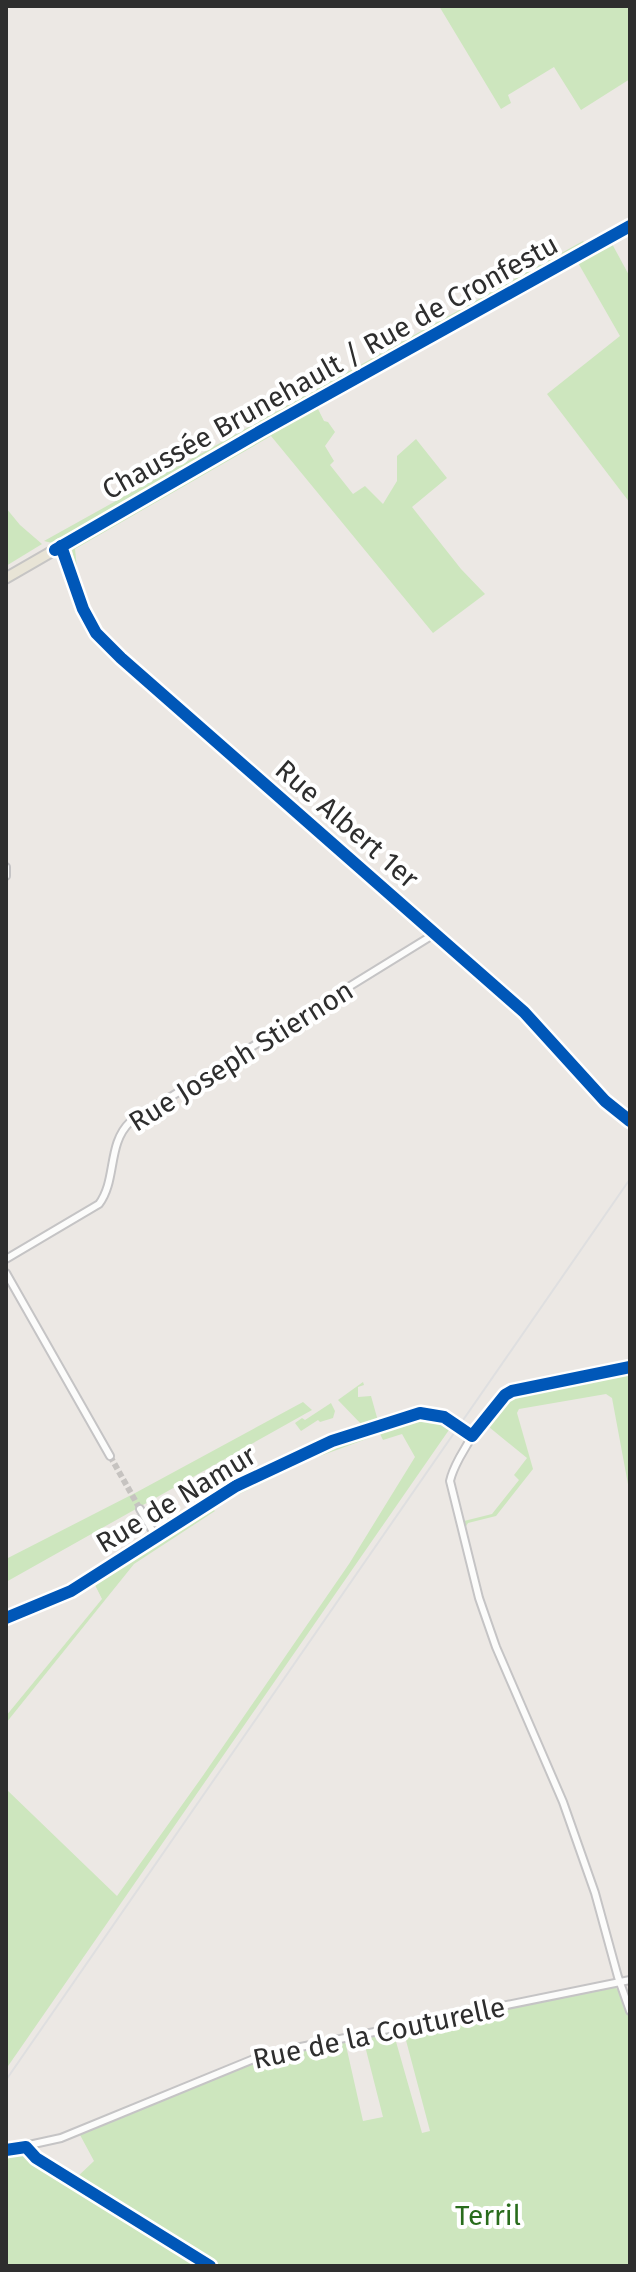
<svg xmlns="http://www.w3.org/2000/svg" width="636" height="2272" font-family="'Fira Sans',sans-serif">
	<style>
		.green { fill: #cde6be }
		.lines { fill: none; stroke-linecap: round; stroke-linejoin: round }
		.minor-tunnel { stroke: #c6c3c0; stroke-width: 6; stroke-dasharray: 6 3; stroke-linecap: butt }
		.minor-casing { stroke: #c5c4c5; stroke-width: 10 }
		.tertiary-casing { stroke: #c5c4c5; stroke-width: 11 }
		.primary-casing { stroke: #c6c5c4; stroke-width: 13 }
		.minor { stroke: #fcfcfb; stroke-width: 6 }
		.tertiary { stroke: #fcfcfb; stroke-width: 7 }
		.primary { stroke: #e8e4d6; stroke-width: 9 }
		.rail { stroke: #dfdfe0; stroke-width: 2 }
		.cycleway-casing { stroke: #fff; stroke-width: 17 }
		.cycleway { stroke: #0057b8; stroke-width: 12 }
		.labels { text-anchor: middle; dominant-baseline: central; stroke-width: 8; stroke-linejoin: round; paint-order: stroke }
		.street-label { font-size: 28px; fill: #2e2e2e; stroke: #fff }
		.park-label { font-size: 28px; fill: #296c1c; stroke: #fff }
	</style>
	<rect width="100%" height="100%" fill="#ece8e4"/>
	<!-- green -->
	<g class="green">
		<path d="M439 6H630V79L581 110 554 67 508 95 511 103 501 109Z"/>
		<path d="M583 241 585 243 316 392 52 543 44 541Z"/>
		<path d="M611 242 630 277V503L547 394 620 336 577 261Z"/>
		<path d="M319 402 322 406 318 409 324 421 328 422 335 432 325 446 334 461 330 465 353 494 365 486 383 504 397 481V456L416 439 447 478 412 507 461 569 485 594 433 633 271 436 75 549 78 578 72 550 79 541Z"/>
		<path d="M6 508 20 525 42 544 6 566Z"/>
		<path d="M630 1369V1495L612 1398 606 1394 519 1409 517 1413 533 1469 496 1516 468 1523 465 1528 464 1521 492 1514 519 1480 514 1475 527 1458 489 1427 499 1407 513 1394Z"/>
		<path d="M363 1382 364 1385 358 1387V1397L371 1396 378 1421 363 1426 338 1400Z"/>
		<path d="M303 1402 312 1410 6 1582V1559L137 1492Z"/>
		<path d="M331 1403 335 1411 333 1418 320 1422 318 1420 301 1431 295 1423 302 1418 305 1420Z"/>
		<path d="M409 1418 445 1420 451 1427 6 2069V1789L117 1896 202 1777 349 1564 415 1457 402 1434 383 1440 380 1434 312 1459 225 1501 223 1497 335 1442Z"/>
		<path d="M209 1506 215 1511 134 1564 6 1723V1716L102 1599 95 1585 50 1608 6 1624V1620L67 1596 108 1575Z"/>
		<path d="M613 1986 622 1992 630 2020V2266H215L75 2179 94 2161 79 2133 266 2056 345 2041 363 2121 383 2117 363 2038 393 2031 422 2133 430 2131 403 2029Z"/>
		<path d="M20 2152 203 2266H6V2154Z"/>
	</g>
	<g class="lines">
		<!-- minor-tunnel -->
		<path class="minor-tunnel" d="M110 1456 140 1509"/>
		<!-- minor casing -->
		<g class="minor-casing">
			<g id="minor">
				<path d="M6 867V876"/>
				<path d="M6 1259 99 1204C117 1180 107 1144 130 1122L436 933"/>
				<path d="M6 1273 110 1456"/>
				<path d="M630 1367 519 1389C496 1396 455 1457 450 1481L479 1598 496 1647 563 1802 595 1893 618 1977 630 2011"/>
				<path d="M140 1509 156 1537"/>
				<path d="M6 1618 71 1591 236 1486 332 1441 420 1413 444 1417 472 1436"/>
				<path d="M26 2147 36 2158 210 2266"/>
				<path d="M6 2150 61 2138 266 2054 630 1980"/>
			</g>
		</g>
		<!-- tertiary casing -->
		<g class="tertiary-casing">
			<path id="tertiary" d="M61 546 83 609 96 633 121 658 524 1012 605 1101 630 1121"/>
		</g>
		<!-- primary casing -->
		<g class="primary-casing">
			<path id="primary" d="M6 578 261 431 630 226"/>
		</g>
		<!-- minor -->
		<use href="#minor" class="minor"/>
		<!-- tertiary -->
		<use href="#tertiary" class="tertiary"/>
		<!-- primary -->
		<use href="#primary" class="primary"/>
		<!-- rail -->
		<path class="rail" d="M6 2080 630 1179"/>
		<!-- cycleway casing -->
		<g class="cycleway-casing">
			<g id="cycleway">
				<path d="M61 546 83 609 96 633 121 658 524 1012 605 1101 630 1121"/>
				<path d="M55 550 261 431 630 226"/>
				<path d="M6 1618 71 1591 236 1486 332 1441 420 1413 444 1417 472 1436 505 1395 512 1391 630 1367"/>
				<path d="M6 2150 26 2147 36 2158 210 2266"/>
			</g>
		</g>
		<!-- cycleway -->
		<use href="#cycleway" class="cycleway"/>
	</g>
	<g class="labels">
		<!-- street labels -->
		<g class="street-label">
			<text transform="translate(330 367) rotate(-29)">Chaussée Brunehault / Rue de Cronfestu</text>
			<text transform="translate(347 824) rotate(41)">Rue Albert 1er</text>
			<text transform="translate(241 1056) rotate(-32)">Rue Joseph Stiernon</text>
			<text transform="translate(176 1499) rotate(-31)">Rue de Namur</text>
			<text transform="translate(379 2033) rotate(-12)">Rue de la Couturelle</text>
		</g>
		<!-- park labels -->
		<g class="park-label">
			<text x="488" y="2215">Terril</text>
		</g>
	</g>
	<!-- border -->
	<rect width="636" height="2272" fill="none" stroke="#2e2e2e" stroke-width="16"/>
</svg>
